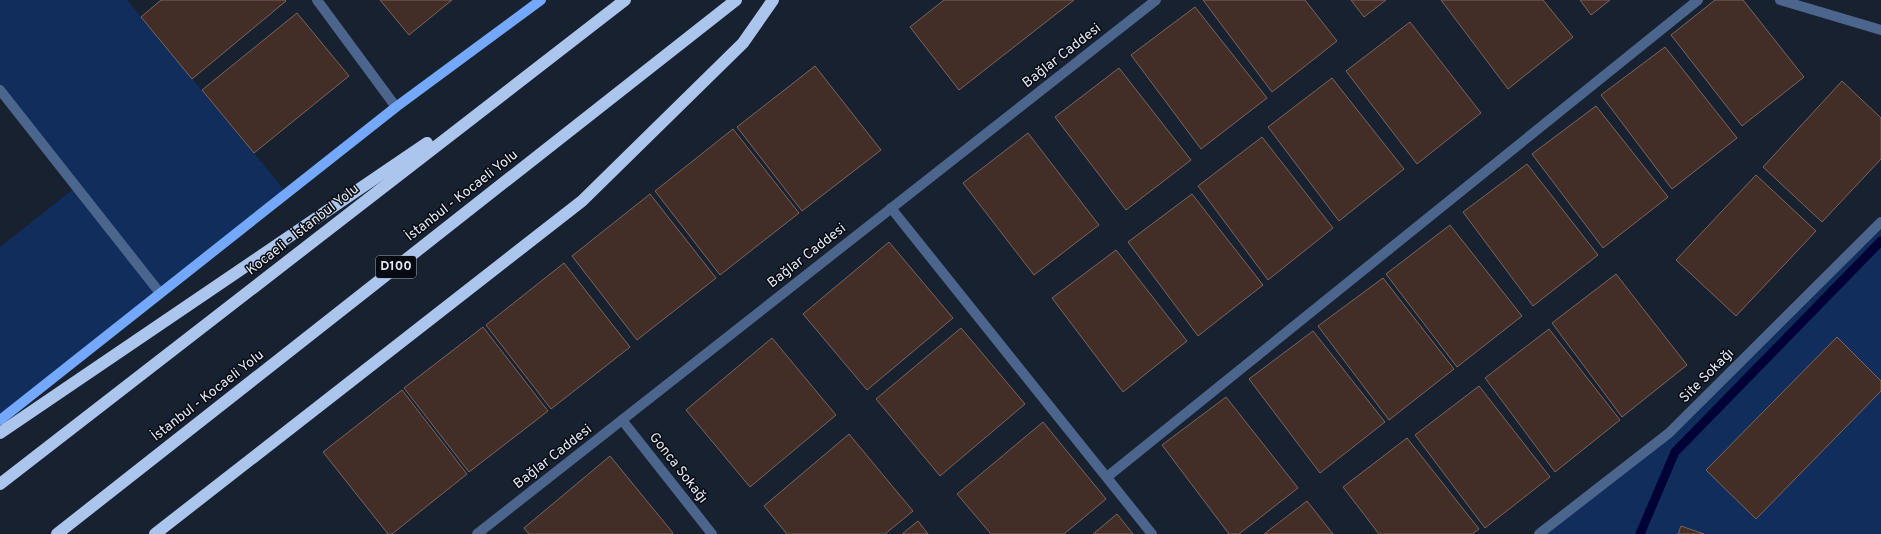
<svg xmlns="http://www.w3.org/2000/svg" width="1881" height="534" font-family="Overpass,sans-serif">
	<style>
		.green { fill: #102d5b }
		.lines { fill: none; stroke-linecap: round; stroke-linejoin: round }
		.stream { stroke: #000235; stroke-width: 9 }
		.building { fill: #422d27; stroke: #7d655e }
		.minor { stroke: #4b658d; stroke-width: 10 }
		.major { stroke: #74a8fd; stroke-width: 10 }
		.highway { stroke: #abc5ed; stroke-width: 12 }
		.labels { text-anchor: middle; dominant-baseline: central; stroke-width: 3; stroke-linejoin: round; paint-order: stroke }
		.shield { fill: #060a11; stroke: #a1a7b1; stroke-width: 1 }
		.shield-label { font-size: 13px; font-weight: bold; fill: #e3eaf5 }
		.street-label { font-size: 14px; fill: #e3eaf5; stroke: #060a11 }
	</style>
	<rect width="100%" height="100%" fill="#172130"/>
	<!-- green -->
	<g class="green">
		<path d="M0 0H127L287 193 0 420V247L76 187 0 90Z"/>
		<path d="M1881 222V534H1539L1669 433Z"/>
	</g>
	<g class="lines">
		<!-- stream -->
		<path class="stream" d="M1640 534 1675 452 1881 241"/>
	</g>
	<!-- building -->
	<g class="building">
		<path d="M161 0H285L286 1 192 79 141 17Z"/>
		<path d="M380 0H452L409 35Z"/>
		<path d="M944 0H1074L959 90 910 27Z"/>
		<path d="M1203 0H1305L1337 41 1272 92Z"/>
		<path d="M1351 0H1386L1364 17Z"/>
		<path d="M1441 0H1543L1573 37 1508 89Z"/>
		<path d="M1580 0H1610L1591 15Z"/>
		<path d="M1715 0H1743L1804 77 1742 126 1671 35Z"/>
		<path d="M1195 7 1267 98 1201 149 1131 55Z"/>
		<path d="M297 13 349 76 254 153 202 90Z"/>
		<path d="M1410 22 1481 113 1417 164 1346 71Z"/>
		<path d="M1665 47 1737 138 1672 189 1601 95Z"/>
		<path d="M815 66 881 150 802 211 737 127Z"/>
		<path d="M1119 68 1191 160 1126 210 1055 117Z"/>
		<path d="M1332 78 1404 169 1339 221 1268 127Z"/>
		<path d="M1842 81 1881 118V159L1822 222 1763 167Z"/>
		<path d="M1596 106 1668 197 1603 248 1532 154Z"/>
		<path d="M733 129 799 213 720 275 655 191Z"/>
		<path d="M1028 133 1099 225 1034 275 963 183Z"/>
		<path d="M1262 137 1333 228 1268 280 1198 186Z"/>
		<path d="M1527 164 1598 255 1533 306 1463 212Z"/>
		<path d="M1756 175 1816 231 1736 316 1676 260Z"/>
		<path d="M650 194 716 278 637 340 572 256Z"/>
		<path d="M1192 194 1263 285 1198 336 1128 242Z"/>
		<path d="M1450 225 1522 316 1457 367 1386 274Z"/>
		<path d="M889 242 953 318 867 390 803 314Z"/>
		<path d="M1116 250 1187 341 1123 392 1052 298Z"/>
		<path d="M564 263 630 347 551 409 486 325Z"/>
		<path d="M1616 274 1687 365 1622 417 1552 323Z"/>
		<path d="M1383 278 1454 369 1389 420 1318 326Z"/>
		<path d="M483 327 548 411 469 472 404 388Z"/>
		<path d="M961 328 1025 404 940 476 876 399Z"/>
		<path d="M1549 329 1620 420 1555 472 1485 378Z"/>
		<path d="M1313 331 1385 422 1320 473 1249 379Z"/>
		<path d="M1837 337 1881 381V391L1756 519 1706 470Z"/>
		<path d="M772 338 836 415 750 487 686 410Z"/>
		<path d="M1479 386 1550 477 1485 528 1415 435Z"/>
		<path d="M402 390 467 474 392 534H388L323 452Z"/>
		<path d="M1226 397 1298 488 1239 534H1229L1162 445Z"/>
		<path d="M1043 422 1106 499 1064 534H991L957 494Z"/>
		<path d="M849 434 913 511 885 534H787L764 506Z"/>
		<path d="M1407 438 1479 529 1472 534H1379L1343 487Z"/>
		<path d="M610 456 673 533 672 534H529L524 528Z"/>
		<path d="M1307 501 1333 534H1264Z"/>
		<path d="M1117 514 1133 534H1093Z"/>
		<path d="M918 521 928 534H902Z"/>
		<path d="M1681 526 1704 534H1678Z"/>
	</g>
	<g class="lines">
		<!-- minor -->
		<g class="minor">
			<path d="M317 0 396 107"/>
			<path d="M1780 0 1881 30"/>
			<path d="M0 90 160 293"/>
			<path d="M891 208 1152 534"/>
			<path d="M622 420 712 534"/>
			<path d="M1107 477 1698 0"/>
			<path d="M477 534 1156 0"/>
			<path d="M1539 534 1669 433 1881 222"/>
		</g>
		<!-- major -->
		<path class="major" d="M0 420 396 107 541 0"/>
		<!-- highway -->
		<g class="highway">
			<path d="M0 433 427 143"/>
			<path d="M0 484 625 0"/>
			<path d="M57 534 736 0"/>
			<path d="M155 534 582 201 743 43 773 0"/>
		</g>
	</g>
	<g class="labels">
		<!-- shield labels -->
		<rect class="shield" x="376" y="256" width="40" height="22" rx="3"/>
		<g class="shield-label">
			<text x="396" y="267">D100</text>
		</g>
		<!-- street labels -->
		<g class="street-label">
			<text transform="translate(1062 56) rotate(-38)">Bağlar Caddesi</text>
			<text transform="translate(462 196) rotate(-38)">İstanbul - Kocaeli Yolu</text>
			<text transform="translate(303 230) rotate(-38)">Kocaeli - İstanbul Yolu</text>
			<text transform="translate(807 256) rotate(-38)">Bağlar Caddesi</text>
			<text transform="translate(1707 376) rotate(-45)">Site Sokağı</text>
			<text transform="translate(208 396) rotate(-38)">İstanbul - Kocaeli Yolu</text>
			<text transform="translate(553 457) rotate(-38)">Bağlar Caddesi</text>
			<text transform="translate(678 468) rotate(52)">Gonca Sokağı</text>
		</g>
	</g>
</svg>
